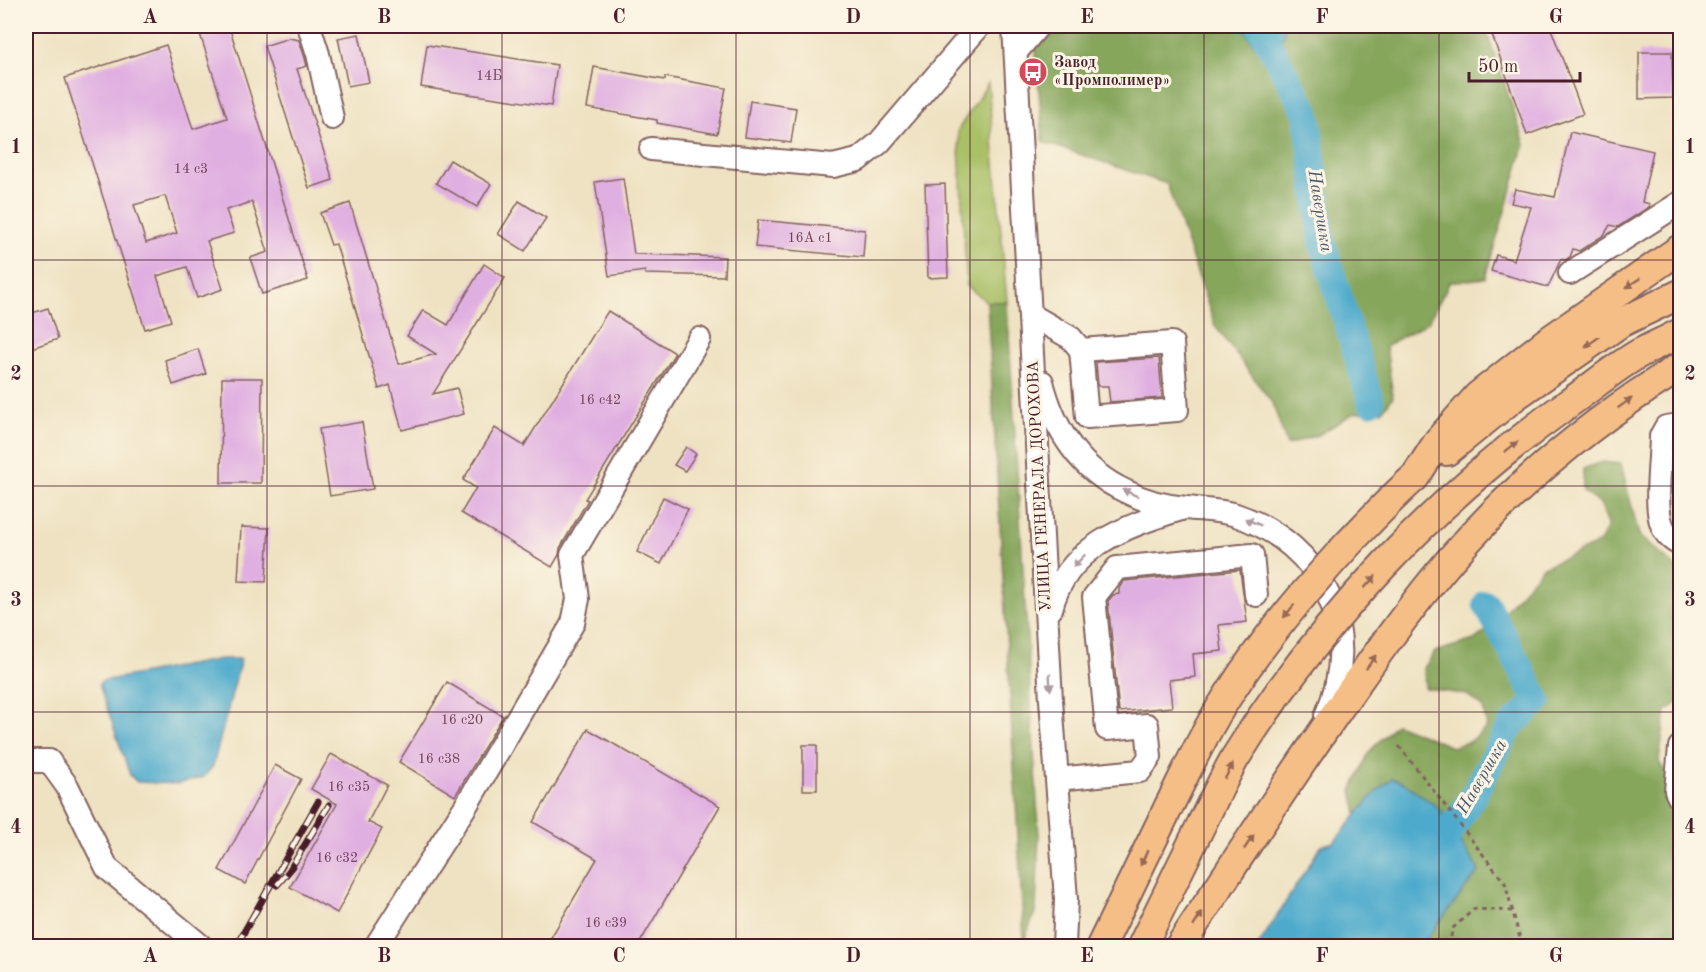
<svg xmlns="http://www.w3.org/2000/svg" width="1706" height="972" font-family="'Old Standard TT',serif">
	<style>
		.green { fill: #a9c066; stroke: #7a7048; stroke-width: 1.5 }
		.forest { fill: #86a65b; stroke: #686243; stroke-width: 1.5 }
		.water { fill: #4eaacc; stroke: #4c647c; stroke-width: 1.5 }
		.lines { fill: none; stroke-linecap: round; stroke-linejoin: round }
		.river { stroke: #4eaacc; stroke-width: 27 }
		.building { fill: #e0afe1; fill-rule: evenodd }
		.minor-casing { stroke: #846360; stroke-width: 26 }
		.major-casing { stroke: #846360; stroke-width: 32 }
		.path { stroke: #846360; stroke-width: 3; stroke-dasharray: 4.5 4.5; stroke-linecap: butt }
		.minor { stroke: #fff; stroke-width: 22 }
		.major { stroke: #f6be87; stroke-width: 28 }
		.rail-casing { stroke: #4a1f2b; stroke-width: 7 }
		.rail { stroke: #fcf5e5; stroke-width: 4.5; stroke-dasharray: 14; stroke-linecap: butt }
		.major-bridge-casing { stroke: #846360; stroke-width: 32; stroke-linecap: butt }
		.major-bridge { stroke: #f6be87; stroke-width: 28 }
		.oneway { fill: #976754 }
		.oneway2 { fill: #ae9aa0 }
		.grid { fill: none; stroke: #4a1f2b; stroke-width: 1.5; stroke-opacity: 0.55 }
		.labels { text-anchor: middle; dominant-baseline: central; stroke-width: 6; stroke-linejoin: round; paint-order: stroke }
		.number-label { font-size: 14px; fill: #704358 }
		.poi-label { font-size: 16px; font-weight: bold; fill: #4a1f2b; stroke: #fcf5e5; text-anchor: start }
		.street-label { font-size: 16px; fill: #4a1f2b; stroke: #fcf5e5 }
		.water-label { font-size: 18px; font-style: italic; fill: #4c576b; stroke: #fcf5e5 }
		.neatline { fill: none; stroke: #4a1f2b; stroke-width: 2 }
		.grid-label { font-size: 20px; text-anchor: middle; font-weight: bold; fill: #4a1f2b }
	</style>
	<rect width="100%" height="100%" fill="#fcf5e5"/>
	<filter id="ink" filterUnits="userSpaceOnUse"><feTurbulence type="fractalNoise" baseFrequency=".0167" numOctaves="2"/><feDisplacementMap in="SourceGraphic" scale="12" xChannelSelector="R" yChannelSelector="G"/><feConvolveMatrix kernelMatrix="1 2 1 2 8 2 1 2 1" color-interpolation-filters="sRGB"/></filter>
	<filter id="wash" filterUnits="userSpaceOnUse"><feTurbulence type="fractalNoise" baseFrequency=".008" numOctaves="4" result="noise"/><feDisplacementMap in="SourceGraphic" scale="24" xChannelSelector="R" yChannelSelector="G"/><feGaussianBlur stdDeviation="1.35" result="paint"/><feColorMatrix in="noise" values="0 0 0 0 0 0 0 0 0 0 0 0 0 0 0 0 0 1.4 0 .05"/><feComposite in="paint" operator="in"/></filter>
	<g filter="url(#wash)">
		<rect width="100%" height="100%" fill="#efe2c2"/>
		<!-- green -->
		<path class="green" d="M988 83 1007 302H987L967 286 958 130Z"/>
		<!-- forest -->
		<g class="forest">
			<path d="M1053 26H1243L1284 34 1283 26H1485L1525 144 1485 278 1450 282 1428 322 1386 346 1393 397 1382 411 1354 413 1320 434 1287 445 1273 404 1215 326 1167 184 1043 142 1035 41Z"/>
			<path d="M987 302H1007L1039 835 1036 910 1024 941Z"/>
			<path d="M1601 462 1621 464 1639 535 1680 571V701L1666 711 1659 761 1680 799V946H1421L1478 871 1392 778 1357 815 1352 790 1369 752 1396 724 1452 747 1471 741 1487 727 1483 707 1467 695 1425 688 1424 668 1435 652 1474 640 1490 628 1543 567 1600 543 1608 525 1601 505 1583 491V469Z"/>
		</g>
		<!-- water -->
		<g class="water">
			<path d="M1243 26H1283L1284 34 1273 52 1254 45Z"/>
			<path d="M221 659H241L213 766 204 777 177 784 137 782 130 775 99 684 102 681Z"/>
			<path d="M1392 778 1404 783 1440 809 1479 871 1421 946H1258L1321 846 1334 842 1375 793Z"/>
		</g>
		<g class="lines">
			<!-- river -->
			<g class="river">
				<path d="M1259 26 1307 113 1322 241 1371 402"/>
				<path d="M1430 859 1452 829 1473 796 1511 725 1538 701 1486 604"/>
			</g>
		</g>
		<g id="blocks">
			<!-- building -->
			<g class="building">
				<path d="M226 26H229L308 280 262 294 250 258 268 252 252 202 226 210 234 233 207 241 223 289 197 298 187 267 157 276 171 321 145 329 65 78 166 45 193 129 227 118 200 34ZM165 196 177 233 146 243 134 205Z"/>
				<path d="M1489 26H1550L1583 114 1527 135Z"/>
				<path d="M359 34 369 82 348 86 338 38Z"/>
				<path d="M289 38 299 40 305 58 307 66 297 69 333 180 309 188 264 46Z"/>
				<path d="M427 45 557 65 551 106 421 87Z"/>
				<path d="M1639 52H1672L1673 98 1639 99Z"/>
				<path d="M594 67 665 80V77L726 88 717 134 657 123V120L587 108Z"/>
				<path d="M750 101 796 108 791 143 745 137Z"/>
				<path d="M1570 132 1653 151 1642 202 1650 204 1649 207 1618 227 1610 225 1604 235 1579 251 1573 249 1570 257 1565 260 1561 259 1548 287 1491 271 1496 255 1514 260 1531 207 1511 203 1515 189 1555 197Z"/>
				<path d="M450 160 491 184 477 207 436 183Z"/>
				<path d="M623 178 634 254 725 257 724 276 645 274V271L609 276 595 182Z"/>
				<path d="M945 184 948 277 928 278 925 185Z"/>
				<path d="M519 201 546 218 525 251 498 234Z"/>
				<path d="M350 203 399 364 436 354 407 336 423 310 448 325 484 264 505 278 433 394 457 388 464 414 402 430 390 385 379 389 336 244 331 245 320 213Z"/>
				<path d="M758 220 865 230 863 257 755 247Z"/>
				<path d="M48 308 58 339 26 350V315Z"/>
				<path d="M608 311 675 353 585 499 588 500 560 548 559 555 552 567 461 513 476 488 463 480 495 428 524 446Z"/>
				<path d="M198 349 206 374 173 385 165 360Z"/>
				<path d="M1159 358 1162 398 1110 402 1108 386H1098L1096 362Z"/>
				<path d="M222 378H262L261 483H221Z"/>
				<path d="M362 422 373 489 330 496 319 429Z"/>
				<path d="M686 447 696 454 685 471 674 465Z"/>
				<path d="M663 497 688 509 661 564 637 552Z"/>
				<path d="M241 527 269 528 266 582 238 581Z"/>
				<path d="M1240 570 1247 622 1219 625 1222 651 1193 654 1195 677 1169 680 1172 707 1119 712 1108 601 1113 595 1119 594V588L1124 581Z"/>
				<path d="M447 682 503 716 455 796 399 762Z"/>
				<path d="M588 729 720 806 638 946H546L597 859 533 822Z"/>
				<rect x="803" y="745" width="14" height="45"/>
				<path d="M331 754 387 785 368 822 382 829 337 913 290 887 337 804 311 789Z"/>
				<path d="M275 765 301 779 245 884 219 870Z"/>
			</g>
		</g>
	</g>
	<g filter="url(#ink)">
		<use href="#blocks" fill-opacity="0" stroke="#846360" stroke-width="1.5"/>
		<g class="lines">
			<!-- minor casing -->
			<g class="minor-casing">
				<g id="minor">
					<path d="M309 26 318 54 332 118"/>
					<path d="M1014 26 1051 700 1066 899 1064 946"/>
					<path d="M1016 52 1038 26"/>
					<path d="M651 149 833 166 858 160 879 143 979 26"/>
					<path d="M1570 273 1680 203"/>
					<path d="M1031 315 1071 338 1081 350 1087 417 1177 410 1172 343 1081 350"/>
					<path d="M1042 382C1054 429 1080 470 1125 491 1144 501 1165 506 1186 508 1203 510 1220 510 1236 515 1324 545 1364 631 1326 716"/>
					<path d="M1680 425 1666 427 1661 436C1661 458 1654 506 1662 525 1665 534 1672 541 1680 544"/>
					<path d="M1051 609C1066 547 1126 526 1181 509"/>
					<path d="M1680 747 1676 791 1680 799"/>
					<path d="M26 761H49L67 786 107 868 201 946"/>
					<path d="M1057 779 1140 771 1150 757 1147 725 1107 729 1094 597 1117 568 1252 555 1256 595"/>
					<path d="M376 946 467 804 573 623 578 599 572 555 699 339"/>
				</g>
			</g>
			<!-- major casing -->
			<g class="major-casing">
				<g id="major">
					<path d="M1447 451 1515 396 1620 323 1680 294"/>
					<path d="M1415 477 1439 440 1478 396 1544 344 1680 249"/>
					<path d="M1101 946 1169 806"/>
					<path d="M1142 946 1202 823"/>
					<path d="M1180 946C1234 864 1288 781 1344 701 1378 652 1413 603 1451 559 1517 483 1595 419 1680 367"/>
				</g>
			</g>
			<!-- path -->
			<g class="path">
				<path d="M1399 746 1505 883 1522 946"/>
				<path d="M1450 946 1452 929 1474 909 1512 911"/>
			</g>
			<!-- minor -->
			<use href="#minor" class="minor"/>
			<!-- major -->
			<use href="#major" class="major"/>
			<!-- rail casing -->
			<g class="rail-casing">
				<g id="rail">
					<path d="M277 885 289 871 329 805"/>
					<path d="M236 946 318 802"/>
				</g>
			</g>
			<!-- rail -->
			<use href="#rail" class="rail"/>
			<!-- major-bridge casing -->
			<g class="major-bridge-casing">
				<g id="major-bridge">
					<path d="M1169 806C1188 768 1206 729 1229 694 1263 640 1305 591 1348 544 1370 521 1391 498 1415 477"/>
					<path d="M1202 823C1213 801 1223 779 1235 758 1321 620 1437 497 1569 403 1592 387 1615 367 1640 353 1653 346 1667 340 1680 333"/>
				</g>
			</g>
			<!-- major-bridge -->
			<use href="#major-bridge" class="major-bridge"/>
		</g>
		<!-- one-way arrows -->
		<defs><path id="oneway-solid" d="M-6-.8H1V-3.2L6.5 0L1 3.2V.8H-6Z" transform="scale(1.5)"/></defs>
		<g class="oneway">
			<use href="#oneway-solid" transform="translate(1633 283) rotate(146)"/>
			<use href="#oneway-solid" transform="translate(1592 342) rotate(145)"/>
			<use href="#oneway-solid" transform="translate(1625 403) rotate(-35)"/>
			<use href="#oneway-solid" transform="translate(1511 447) rotate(-38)"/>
			<use href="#oneway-solid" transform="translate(1370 582) rotate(-47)"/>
			<use href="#oneway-solid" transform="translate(1289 611) rotate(129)"/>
			<use href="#oneway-solid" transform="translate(1371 662) rotate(-55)"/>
			<use href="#oneway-solid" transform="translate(1229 771) rotate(-62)"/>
			<use href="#oneway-solid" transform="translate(1249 842) rotate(-56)"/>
			<use href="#oneway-solid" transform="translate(1144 858) rotate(115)"/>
			<use href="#oneway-solid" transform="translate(1198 919) rotate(-57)"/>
		</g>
		<g class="oneway2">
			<use href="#oneway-solid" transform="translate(1130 493) rotate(-156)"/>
			<use href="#oneway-solid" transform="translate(1253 522) rotate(-156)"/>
			<use href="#oneway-solid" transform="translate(1079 561) rotate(134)"/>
			<use href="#oneway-solid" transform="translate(1050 682) rotate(87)"/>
		</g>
	</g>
	<!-- grid -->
	<path class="grid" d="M267 26V946M502 26V946M736 26V946M970 26V946M1204 26V946M1439 26V946M26 260H1680M26 486H1680M26 712H1680"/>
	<!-- icons -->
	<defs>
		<g id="bus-disc" transform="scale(1.5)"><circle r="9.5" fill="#d1495b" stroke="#fcf5e5"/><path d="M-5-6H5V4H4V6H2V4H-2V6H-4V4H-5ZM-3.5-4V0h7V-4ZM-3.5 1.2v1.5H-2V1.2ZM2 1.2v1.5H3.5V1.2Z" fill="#fff"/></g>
	</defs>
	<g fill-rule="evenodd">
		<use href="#bus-disc" x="1033" y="72"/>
	</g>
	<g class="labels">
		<!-- number labels -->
		<g class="number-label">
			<text x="489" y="76">14Б</text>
			<text x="191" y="169">14 с3</text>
			<text x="810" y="238">16А с1</text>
			<text x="600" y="400">16 с42</text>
			<text x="462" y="720">16 с20</text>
			<text x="439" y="759">16 с38</text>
			<text x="349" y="787">16 с35</text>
			<text x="337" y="858">16 с32</text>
			<text x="606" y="923">16 с39</text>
		</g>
		<!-- poi labels -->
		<g class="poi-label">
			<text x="1054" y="63">Завод<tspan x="1054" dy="18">«Промполимер»</tspan></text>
		</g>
		<!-- street labels -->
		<g class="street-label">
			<text transform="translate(1040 486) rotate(-93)">УЛИЦА ГЕНЕРАЛА ДОРОХОВА</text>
		</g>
		<!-- water labels -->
		<g class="water-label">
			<text transform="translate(1320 211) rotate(81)">Навершка</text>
			<text transform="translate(1482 777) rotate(-60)">Навершка</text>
		</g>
	</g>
	<!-- margin -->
	<rect width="1706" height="972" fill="none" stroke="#fcf5e5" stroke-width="66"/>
	<!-- scale -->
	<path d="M1469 72v9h111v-9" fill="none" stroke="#4a1f2b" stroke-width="3"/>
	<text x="1478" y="72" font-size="18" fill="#4a1f2b" stroke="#fcf5e5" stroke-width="4.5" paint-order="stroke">50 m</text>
	<rect x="33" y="33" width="1640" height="906" class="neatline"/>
	<g class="grid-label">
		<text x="150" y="23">A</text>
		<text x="384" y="23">B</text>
		<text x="619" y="23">C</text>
		<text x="853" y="23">D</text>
		<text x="1087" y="23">E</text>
		<text x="1322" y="23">F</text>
		<text x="1556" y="23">G</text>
		<text x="16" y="153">1</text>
		<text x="1690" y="153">1</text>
		<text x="16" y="380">2</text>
		<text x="1690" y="380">2</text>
		<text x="16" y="606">3</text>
		<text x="1690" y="606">3</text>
		<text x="16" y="833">4</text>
		<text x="1690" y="833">4</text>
		<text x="150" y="962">A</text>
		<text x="384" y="962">B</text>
		<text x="619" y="962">C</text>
		<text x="853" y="962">D</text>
		<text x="1087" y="962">E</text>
		<text x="1322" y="962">F</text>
		<text x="1556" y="962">G</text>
	</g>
</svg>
